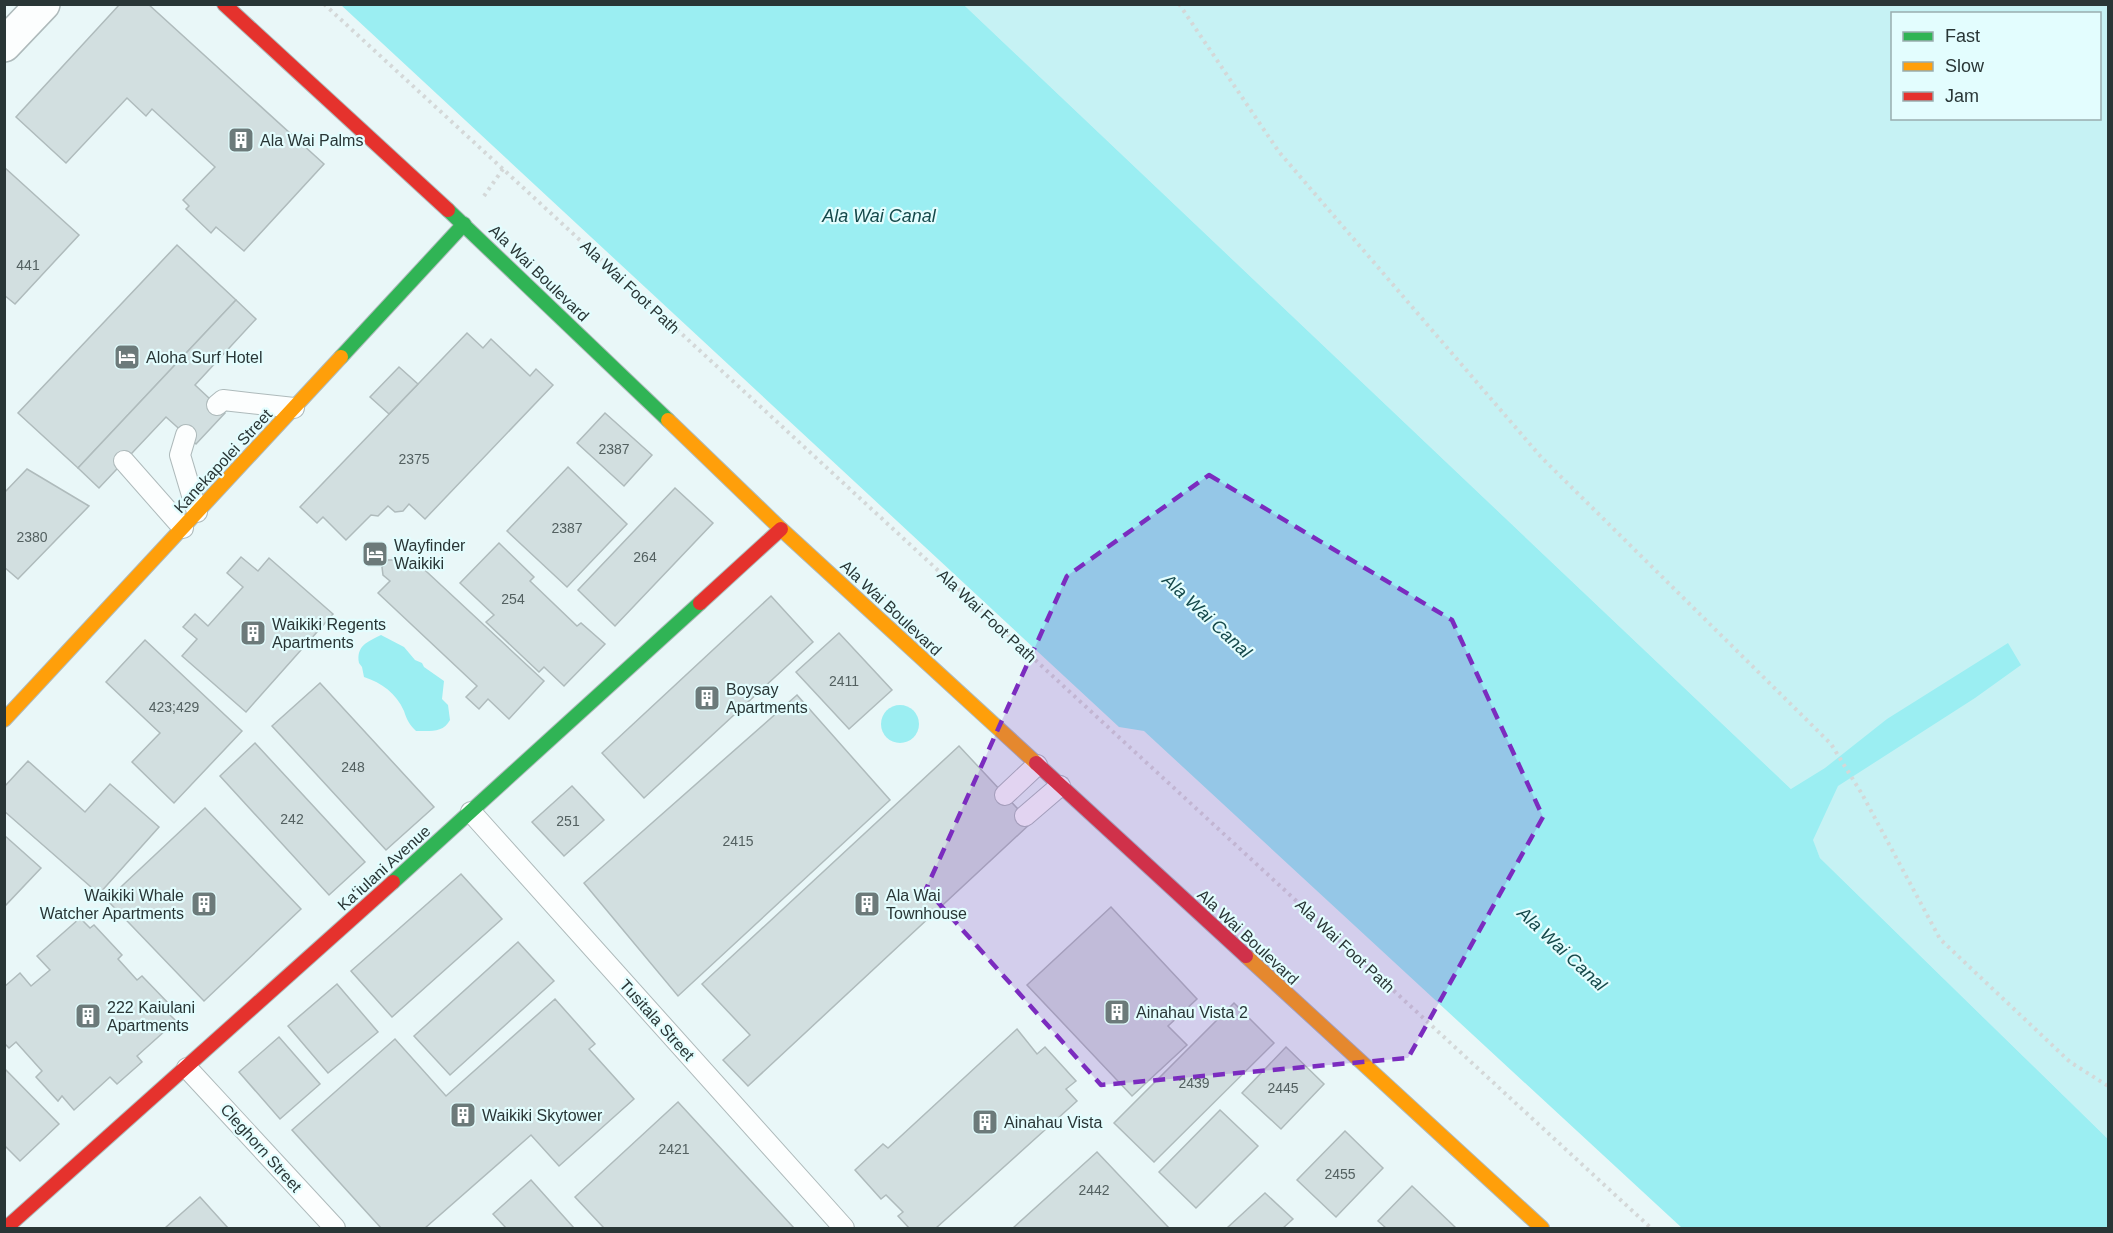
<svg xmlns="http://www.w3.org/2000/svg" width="2113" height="1233" font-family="Helvetica,sans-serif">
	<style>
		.green { fill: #c6f2f4; fill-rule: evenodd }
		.water { fill: #9beef2 }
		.building { fill: #d2dfe0; stroke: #afbbbc; stroke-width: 1.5 }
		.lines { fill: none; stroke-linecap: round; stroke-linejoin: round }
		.lane-casing { stroke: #aebabb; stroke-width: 22 }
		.street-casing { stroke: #aebabb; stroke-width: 36 }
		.fast-casing { stroke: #aebabb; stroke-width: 16 }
		.slow-casing { stroke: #aebabb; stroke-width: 16 }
		.jam-casing { stroke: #aebabb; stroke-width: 16 }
		.path { stroke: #d4d8d8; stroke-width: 4; stroke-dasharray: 3 4.5; stroke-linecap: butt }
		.lane { stroke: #fcfefe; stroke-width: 20 }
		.street { stroke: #fcfefe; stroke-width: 33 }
		.fast { stroke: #30b455; stroke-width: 14 }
		.slow { stroke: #ff9f0a; stroke-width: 14 }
		.jam { stroke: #e5322d; stroke-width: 14 }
		.marked { fill: #7b2cbf; fill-opacity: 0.2; stroke: #7b2cbf; stroke-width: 4.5; stroke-dasharray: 12 8; stroke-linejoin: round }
		.labels { text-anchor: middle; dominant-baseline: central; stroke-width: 4.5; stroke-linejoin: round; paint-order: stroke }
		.number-label { font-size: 14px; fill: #536060 }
		.poi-label { font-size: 16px; fill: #293636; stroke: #e3fdfe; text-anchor: start }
		.street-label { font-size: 16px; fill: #293636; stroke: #e3fdfe }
		.water-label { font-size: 18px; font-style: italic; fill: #15494b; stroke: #e3fdfe }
	</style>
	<rect width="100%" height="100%" fill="#e9f7f8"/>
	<!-- green -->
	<path class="green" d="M964 5H2108V1139L1820 858 1791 789ZM1892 14H2100V118H1892Z"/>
	<!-- water -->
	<g class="water">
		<path d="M341 5H964L1791 789 1825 768 1887 719 2008 643 2021 665 1975 698 1838 786 1813 840 1820 858 2108 1139V1228H1682L1144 731 1119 727Z"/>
		<path d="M381 635 404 647 415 660 422 663 424 667 444 681 442 699 448 705 450 720C443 733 430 731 416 731 409 724 407 720 404 711 396 693 382 683 364 677L362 667 359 663C356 646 367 642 381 635Z"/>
		<circle cx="900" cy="724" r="19"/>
	</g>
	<!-- building -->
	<g class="building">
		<path d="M120 4H148L324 164 244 251 216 227 211 233 186 209 189 206 183 200 215 167 152 109 146 116 127 98 66 163 16 117Z"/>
		<path d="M4 167 79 235 15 304 4 295Z"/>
		<path d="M177 245 236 300 78 468 18 413Z"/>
		<path d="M236 300 256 319 195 385 225 413 196 444 166 417 99 488 78 468Z"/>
		<path d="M467 333 483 348 491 339 530 376 536 369 553 385 425 519 409 504 403 511 395 512 388 506 378 516 371 515 346 540 323 517 317 523 300 507Z"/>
		<path d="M399 367 418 384 389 414 370 397Z"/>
		<path d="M605 413 652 455 624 486 577 443Z"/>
		<path d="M568 467 627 524 567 587 507 531Z"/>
		<path d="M27 469 89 506 18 579 4 567V493Z"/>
		<path d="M675 488 713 523 615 626 578 590Z"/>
		<path d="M499 543 534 577 530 581 577 626 581 623 605 644 564 686 544 667 539 672 486 622 494 615 460 583Z"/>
		<path d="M241 557 258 571 269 558 333 614 246 712 182 656 197 639 183 627 195 614 208 626 243 587 227 573Z"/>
		<path d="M413 559 544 681 509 719 488 699 479 709 466 697 477 686 378 593 390 581 383 575 382 567 388 560H396L404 568Z"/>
		<path d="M771 596 813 642 644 798 602 753Z"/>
		<path d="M839 633 892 690 849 729 796 672Z"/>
		<path d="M145 640 242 731 174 803 132 762 160 733 106 682Z"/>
		<path d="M320 683 434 807 386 850 272 726Z"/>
		<path d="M797 695 890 800 678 996 584 883Z"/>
		<path d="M255 743 365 862 329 895 220 776Z"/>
		<path d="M959 746 1031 823 748 1086 723 1060 750 1035 702 984Z"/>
		<path d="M28 761 85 812 110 784 159 827 99 894 4 811V787Z"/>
		<path d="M572 786 604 820 564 856 532 822Z"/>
		<path d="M205 808 301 909 204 1001 107 900Z"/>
		<path d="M4 835 41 868 4 907Z"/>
		<path d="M461 874 502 919 392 1017 351 971Z"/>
		<path d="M1111 907 1197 999 1168 1026 1187 1045 1132 1096 1027 985Z"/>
		<path d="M80 918 90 928 94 925 122 955 118 959 137 980 142 976 171 1006 166 1011 176 1021 137 1056 142 1062 117 1084 110 1077 74 1110 62 1096 58 1101 36 1077 42 1071 16 1042 9 1048 4 1043V987L20 973 31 986 50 970 37 956Z"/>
		<path d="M518 942 554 981 450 1075 414 1036Z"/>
		<path d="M337 984 378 1032 328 1073 288 1026Z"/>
		<path d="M555 999 595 1044 589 1049 634 1099 559 1166 531 1135 425 1228H381L292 1130 395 1039 446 1096Z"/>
		<path d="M1234 1003 1274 1043 1154 1162 1114 1123Z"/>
		<path d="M1017 1029 1037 1054 1045 1047 1076 1081 1066 1089 1077 1101 936 1228H909L898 1216 903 1212 886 1195 881 1199 855 1170 883 1144 888 1148Z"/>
		<path d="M279 1037 320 1084 280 1119 239 1072Z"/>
		<path d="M1286 1047 1324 1084 1281 1129 1242 1093Z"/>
		<path d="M4 1068 59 1124 20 1161 4 1145Z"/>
		<path d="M678 1102 794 1228H604L575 1197Z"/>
		<path d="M1220 1110 1258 1146 1196 1208 1159 1172Z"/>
		<path d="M1345 1131 1383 1168 1336 1217 1297 1180Z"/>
		<path d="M1097 1152 1169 1228H1013Z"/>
		<path d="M531 1180 574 1228H506L493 1214Z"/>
		<path d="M1412 1186 1456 1228H1386L1378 1221Z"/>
		<path d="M1265 1193 1293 1219 1283 1228H1227Z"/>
		<path d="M200 1197 228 1228H165Z"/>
	</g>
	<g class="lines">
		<!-- lane casing -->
		<g class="lane-casing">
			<g id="lane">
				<path d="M217 405 223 400 294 408"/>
				<path d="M186 435 180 455 197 512"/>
				<path d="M124 461 183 528"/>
				<path d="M1005 795 1037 765"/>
				<path d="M471 812 844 1228"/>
				<path d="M1025 816 1060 786"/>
				<path d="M187 1068 335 1228"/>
			</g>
		</g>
		<!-- street casing -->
		<g class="street-casing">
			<path id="street" d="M4 45 43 4"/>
		</g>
		<!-- fast casing -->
		<g class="fast-casing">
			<g id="fast">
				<path d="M448 210 668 420"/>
				<path d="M341 357 464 224"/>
				<path d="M393 882 700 603"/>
			</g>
		</g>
		<!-- slow casing -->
		<g class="slow-casing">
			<g id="slow">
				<path d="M668 420 781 529 1036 763"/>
				<path d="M4 720 341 357"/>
				<path d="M1246 956 1542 1228"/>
			</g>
		</g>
		<!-- jam casing -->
		<g class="jam-casing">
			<g id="jam">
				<path d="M224 4 448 210"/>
				<path d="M700 603 781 529"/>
				<path d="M1036 763 1246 956"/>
				<path d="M6 1228 393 882"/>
			</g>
		</g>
		<!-- path -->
		<g class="path">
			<path d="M324 4 1651 1228"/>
			<path d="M1179 4 1279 152 1541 457 1831 744 1862 794 1940 939 2070 1062 2108 1086"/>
			<path d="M484 196 503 169"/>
		</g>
		<!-- lane -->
		<use href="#lane" class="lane"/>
		<!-- street -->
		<use href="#street" class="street"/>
		<!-- fast -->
		<use href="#fast" class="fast"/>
		<!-- slow -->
		<use href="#slow" class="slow"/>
		<!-- jam -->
		<use href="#jam" class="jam"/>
	</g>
	<!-- marked area -->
	<path class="marked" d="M1209 475 1452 620 1543 817 1408 1058 1101 1085 926 889 1067 576Z"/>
	<!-- icons -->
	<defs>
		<g id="building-square" transform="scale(1.35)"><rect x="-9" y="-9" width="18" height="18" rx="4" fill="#6c7a7a" stroke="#e3fdfe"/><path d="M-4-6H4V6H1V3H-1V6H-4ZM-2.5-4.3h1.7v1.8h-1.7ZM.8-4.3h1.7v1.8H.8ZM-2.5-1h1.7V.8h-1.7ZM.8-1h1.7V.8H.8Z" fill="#fff"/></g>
		<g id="hotel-square" transform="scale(1.35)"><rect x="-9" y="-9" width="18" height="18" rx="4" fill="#6c7a7a" stroke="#e3fdfe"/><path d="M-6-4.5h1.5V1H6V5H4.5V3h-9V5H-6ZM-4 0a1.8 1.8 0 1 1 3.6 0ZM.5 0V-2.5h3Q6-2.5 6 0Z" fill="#fff"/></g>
	</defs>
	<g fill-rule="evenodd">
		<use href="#building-square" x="241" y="140"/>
		<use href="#hotel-square" x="127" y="357"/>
		<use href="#hotel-square" x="375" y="554"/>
		<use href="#building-square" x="253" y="633"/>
		<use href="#building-square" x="707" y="698"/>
		<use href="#building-square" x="204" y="904"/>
		<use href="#building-square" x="867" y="904"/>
		<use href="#building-square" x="1117" y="1012"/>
		<use href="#building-square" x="88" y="1016"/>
		<use href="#building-square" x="463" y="1115"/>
		<use href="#building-square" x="985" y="1122"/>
	</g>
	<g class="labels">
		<!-- number labels -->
		<g class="number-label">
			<text x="28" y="265">441</text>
			<text x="614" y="449">2387</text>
			<text x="414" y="459">2375</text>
			<text x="567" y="528">2387</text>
			<text x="32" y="537">2380</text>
			<text x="645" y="557">264</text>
			<text x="513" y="599">254</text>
			<text x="844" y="681">2411</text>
			<text x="174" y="707">423;429</text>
			<text x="353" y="767">248</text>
			<text x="292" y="819">242</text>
			<text x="568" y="821">251</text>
			<text x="738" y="841">2415</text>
			<text x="1194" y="1083">2439</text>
			<text x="1283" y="1088">2445</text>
			<text x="674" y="1149">2421</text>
			<text x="1340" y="1174">2455</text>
			<text x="1094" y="1190">2442</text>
		</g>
		<!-- poi labels -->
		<g class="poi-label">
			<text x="260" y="140">Ala Wai Palms</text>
			<text x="146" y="357">Aloha Surf Hotel</text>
			<text x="394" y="545">Wayfinder<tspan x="394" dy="18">Waikiki</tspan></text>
			<text x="272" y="624">Waikiki Regents<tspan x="272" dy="18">Apartments</tspan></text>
			<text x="726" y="689">Boysay<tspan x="726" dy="18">Apartments</tspan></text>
			<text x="184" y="895" text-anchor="end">Waikiki Whale<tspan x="184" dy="18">Watcher Apartments</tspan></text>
			<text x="886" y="895">Ala Wai<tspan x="886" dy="18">Townhouse</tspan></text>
			<text x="107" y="1007">222 Kaiulani<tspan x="107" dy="18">Apartments</tspan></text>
			<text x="1136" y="1012">Ainahau Vista 2</text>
			<text x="482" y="1115">Waikiki Skytower</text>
			<text x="1004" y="1122">Ainahau Vista</text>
		</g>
		<!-- street labels -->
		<g class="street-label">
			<text transform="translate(539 273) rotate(44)">Ala Wai Boulevard</text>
			<text transform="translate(630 287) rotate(43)">Ala Wai Foot Path</text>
			<text transform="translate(223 461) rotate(-47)">Kanekapolei Street</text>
			<text transform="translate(891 608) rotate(43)">Ala Wai Boulevard</text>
			<text transform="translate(987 616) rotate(43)">Ala Wai Foot Path</text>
			<text transform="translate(384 868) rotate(-42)">Kaʻiulani Avenue</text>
			<text transform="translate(1248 937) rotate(43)">Ala Wai Boulevard</text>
			<text transform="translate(1345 946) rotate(43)">Ala Wai Foot Path</text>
			<text transform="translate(657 1020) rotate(48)">Tusitala Street</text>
			<text transform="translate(261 1148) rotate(48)">Cleghorn Street</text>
		</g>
		<!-- water labels -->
		<g class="water-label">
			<text x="879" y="216">Ala Wai Canal</text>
			<text transform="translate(1207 616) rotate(43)">Ala Wai Canal</text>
			<text transform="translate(1562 949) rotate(43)">Ala Wai Canal</text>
		</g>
	</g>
	<!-- border -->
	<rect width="2113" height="1233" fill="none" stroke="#293636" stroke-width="12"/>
	<!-- legend -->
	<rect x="1891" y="12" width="210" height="108" fill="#e3fdfe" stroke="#99adae" stroke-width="1.5"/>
	<rect x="1903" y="32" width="30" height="9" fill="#30b455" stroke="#99adae" stroke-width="1.5"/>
	<text x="1945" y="42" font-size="18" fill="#293636">Fast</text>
	<rect x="1903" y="62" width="30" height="9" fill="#ff9f0a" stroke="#99adae" stroke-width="1.5"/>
	<text x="1945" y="72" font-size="18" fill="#293636">Slow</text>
	<rect x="1903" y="92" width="30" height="9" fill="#e5322d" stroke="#99adae" stroke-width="1.5"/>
	<text x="1945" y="102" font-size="18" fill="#293636">Jam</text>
</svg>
